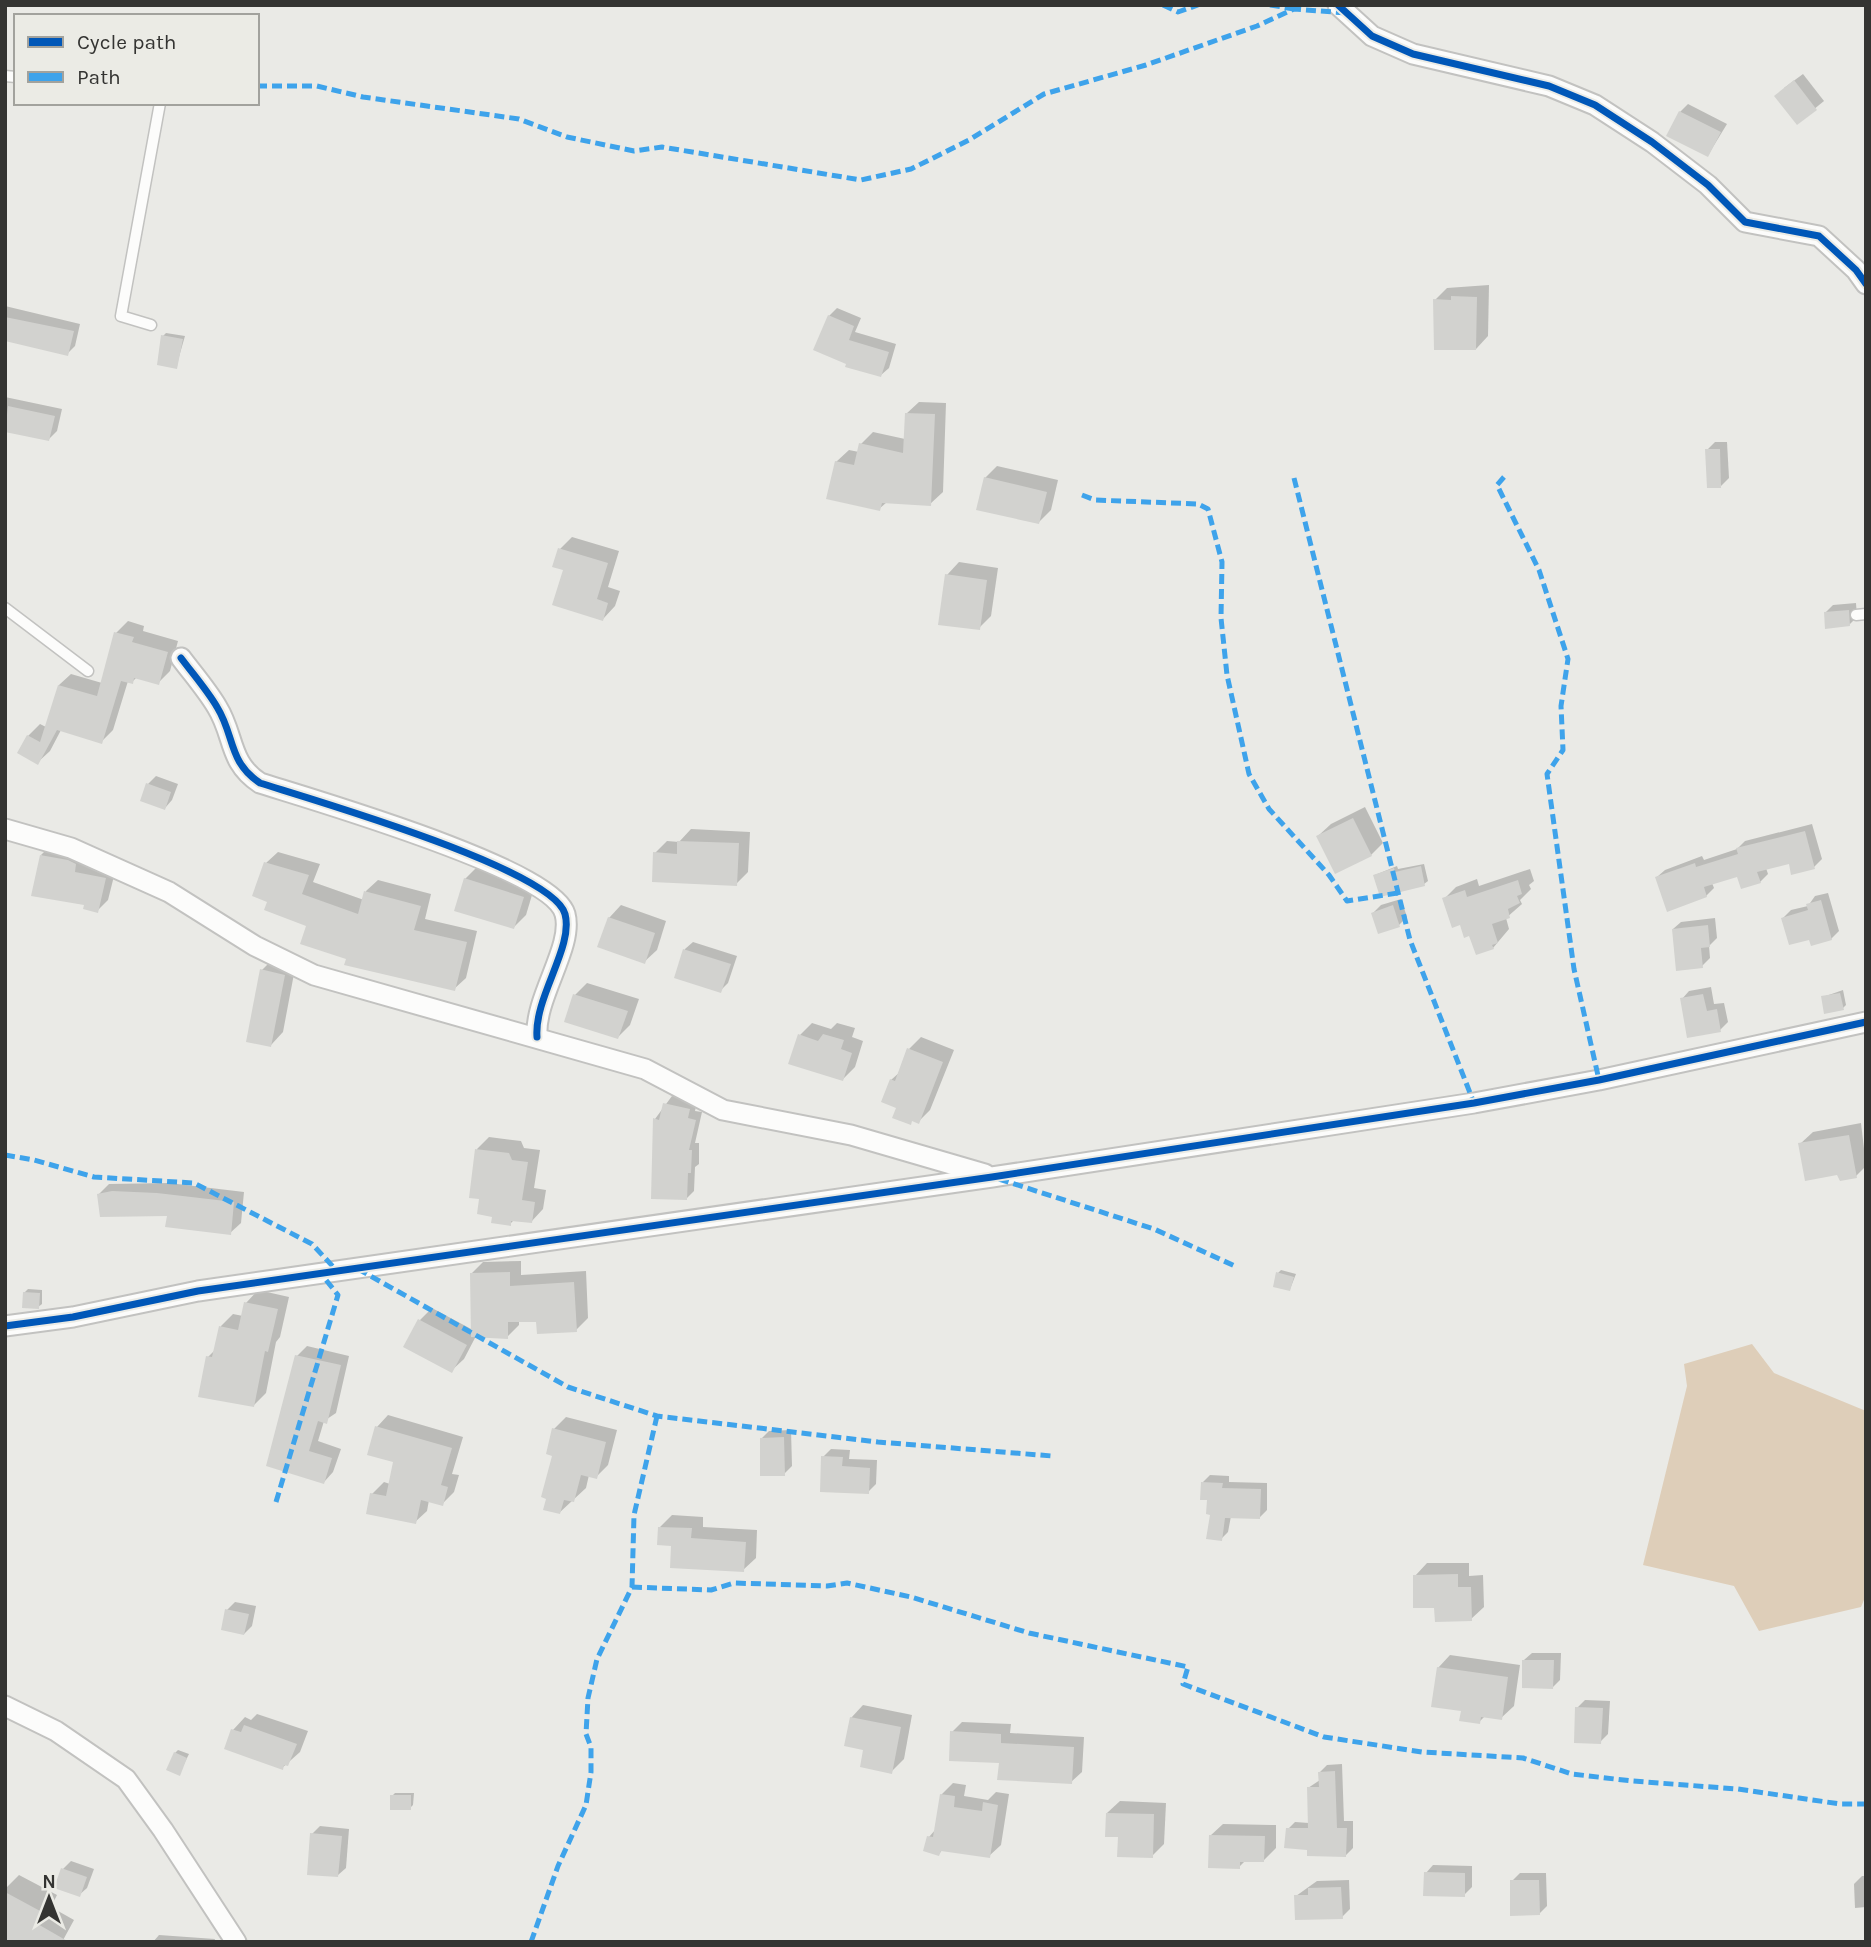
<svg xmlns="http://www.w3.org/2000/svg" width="1871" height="1947" font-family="Karla,sans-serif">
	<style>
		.forest { fill: #deceb9 }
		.shadow { fill: #0003 }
		.building { fill: #d2d2cf }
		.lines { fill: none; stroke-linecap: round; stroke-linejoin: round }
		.service-casing { stroke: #c2c2c0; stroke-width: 13 }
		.minor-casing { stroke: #c2c2c0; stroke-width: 23 }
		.service { stroke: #fcfcfb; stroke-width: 10 }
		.minor { stroke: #fcfcfb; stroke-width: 19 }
		.quiet { stroke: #3ea3eb; stroke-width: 5; stroke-dasharray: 10 5; stroke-linecap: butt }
		.cycleway-casing { stroke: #ebebe5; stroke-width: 11 }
		.cycleway { stroke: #0057b8; stroke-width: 7 }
	</style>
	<rect width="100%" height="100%" fill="#eaeae6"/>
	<!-- forest -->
	<path class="forest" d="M1752 1344 1774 1373 1866 1411V1595L1861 1607 1759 1631 1734 1586 1643 1565 1687 1386 1684 1364Z"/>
	<!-- shadow -->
	<g class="shadow">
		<path d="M1803 74 1824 101 1797 123 1784 88Z"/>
		<path d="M1688 104 1727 124 1708 155 1680 112Z"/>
		<path d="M1489 285 1488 336 1476 349 1435 300 1447 288Z"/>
		<path d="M5 306 80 324 75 346 67 354 5 340Z"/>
		<path d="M837 308 861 318 855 332 896 344 889 368 881 375 847 365 829 316Z"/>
		<path d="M166 333 185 336 176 367 163 336Z"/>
		<path d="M5 397 62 409 57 431 49 439 5 430Z"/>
		<path d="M919 402 946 403 943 492 930 504 887 502 879 509 836 462 849 450 859 452 861 444 873 432 905 439 906 414Z"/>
		<path d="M1715 442H1727L1729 478 1721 486 1707 450Z"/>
		<path d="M997 466 1058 480 1051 510 1039 522 985 478Z"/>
		<path d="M572 537 619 551 608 587 620 591 615 606 603 619 565 569 560 549Z"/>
		<path d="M959 562 998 568 991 616 979 628 947 575Z"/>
		<path d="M1856 603 1857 617 1849 625 1825 613 1833 605Z"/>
		<path d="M128 621 144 626 143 631 178 641 170 671 158 683 137 677 132 682 128 681 113 730 101 742 61 730 50 751 38 762 28 736 40 724 46 727 59 685 71 674 102 683 116 633Z"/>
		<path d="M156 776 178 784 172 800 165 808 148 784Z"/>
		<path d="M1365 807 1383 843 1371 855 1318 836 1331 824Z"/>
		<path d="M1812 824 1822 859 1814 867 1790 862 1766 868 1768 874 1760 882 1738 875 1712 883 1714 888 1706 896 1657 877 1665 870 1702 856 1704 860 1737 849 1745 841Z"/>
		<path d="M691 829 750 832 748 872 736 884 655 853 667 841 679 842Z"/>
		<path d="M52 844 116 868 108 900 97 911 86 904 41 855Z"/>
		<path d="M278 852 320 864 313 882 364 900 366 891 378 880 431 894 425 919 477 931 466 978 454 989 348 958 308 925 269 901 266 863Z"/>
		<path d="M1424 864 1428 881 1424 884 1375 875 1397 866 1398 869Z"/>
		<path d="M477 867 535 885 526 915 514 927 465 879Z"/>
		<path d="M1530 869 1534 881 1529 885 1531 889 1520 900 1522 904 1506 918 1509 929 1493 948 1470 934 1444 899 1456 887 1477 879 1479 886Z"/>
		<path d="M1828 893 1839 931 1831 939 1811 938 1783 918 1791 910 1808 906 1815 896Z"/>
		<path d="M1401 899 1407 917 1399 925 1373 913 1381 905Z"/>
		<path d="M621 905 666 921 657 950 644 962 609 918Z"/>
		<path d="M1715 918 1717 938 1709 946 1710 958 1702 966 1673 929 1681 922Z"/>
		<path d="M693 942 737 956 728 983 720 991 676 977 685 949Z"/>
		<path d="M274 958 296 963 283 1032 271 1045 262 970Z"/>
		<path d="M587 983 639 999 630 1025 618 1037 575 995Z"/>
		<path d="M1711 987 1714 1004 1724 1003 1728 1022 1720 1030 1682 999 1689 991Z"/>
		<path d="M1843 990 1846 1005 1843 1008 1823 997Z"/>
		<path d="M812 1023 831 1029 837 1023 855 1028 852 1037 863 1041 855 1067 843 1079 800 1035Z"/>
		<path d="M921 1037 954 1050 930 1110 918 1122 899 1107 891 1080 900 1072 909 1049Z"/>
		<path d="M672 1096 697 1102 695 1111 702 1112 695 1143H699V1164L695 1167 694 1191 686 1199 655 1119Z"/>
		<path d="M1861 1123 1866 1166 1856 1176 1838 1173 1800 1144 1813 1132Z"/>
		<path d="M489 1137 521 1141 524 1148 540 1150 534 1188 546 1190 543 1209 531 1222 514 1220 510 1224 481 1197 477 1149Z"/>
		<path d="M169 1183 244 1192 241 1223 230 1233 98 1195 109 1184Z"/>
		<path d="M521 1261V1275L586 1271 588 1318 576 1330 538 1320H519V1325L507 1337 476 1336 464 1359 451 1371 405 1346 420 1320 432 1308 473 1330 472 1273 483 1262Z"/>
		<path d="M1281 1270 1296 1274 1290 1289 1278 1273Z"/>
		<path d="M28 1289 42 1290V1304L38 1307 24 1293Z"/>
		<path d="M258 1290 289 1297 280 1337 276 1342 266 1393 254 1405 208 1357 216 1349 221 1326 233 1314 243 1316 246 1303Z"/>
		<path d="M307 1346 349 1356 336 1413 324 1421 318 1441 341 1449 333 1472 324 1482 268 1464 297 1356Z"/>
		<path d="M388 1415 463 1437 452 1474 459 1475 454 1492 442 1504 429 1500 427 1511 415 1522 372 1494 384 1482 390 1484 395 1461 377 1427Z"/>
		<path d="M566 1417 617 1430 608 1465 596 1477 589 1475 586 1488 559 1513 554 1429Z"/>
		<path d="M791 1430 792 1466 784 1474 761 1439 769 1431Z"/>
		<path d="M831 1449 850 1450 849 1459 877 1460 876 1484 868 1492 823 1457Z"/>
		<path d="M1210 1475 1229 1476V1482L1267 1483V1510L1260 1517 1231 1516 1228 1532 1221 1539 1203 1482Z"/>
		<path d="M672 1515 703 1517V1527L757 1530 756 1558 743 1570 673 1544 660 1527Z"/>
		<path d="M1427 1563H1469V1576L1483 1575 1484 1607 1471 1619 1436 1606 1415 1576Z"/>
		<path d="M235 1602 256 1606 252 1626 244 1634 227 1610Z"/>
		<path d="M1532 1653H1561L1560 1680 1553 1687 1524 1660Z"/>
		<path d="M1450 1655 1520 1665 1514 1706 1501 1718 1485 1716 1479 1722 1463 1710 1438 1668Z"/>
		<path d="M1585 1700 1610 1701 1608 1734 1600 1742 1577 1708Z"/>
		<path d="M863 1705 912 1715 904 1759 891 1772 865 1749 851 1718Z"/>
		<path d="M257 1714 308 1731 300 1752 282 1768 233 1730 245 1717 251 1720Z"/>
		<path d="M962 1722 1011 1724 1010 1733 1084 1737 1082 1772 1071 1782 1001 1762 952 1732Z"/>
		<path d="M178 1750 189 1754 179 1774 175 1753Z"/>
		<path d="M1342 1764 1344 1821H1353V1848L1346 1855 1309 1848 1288 1829 1295 1822 1309 1823 1308 1788 1320 1780V1772L1327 1765Z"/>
		<path d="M953 1783 966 1785 964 1796 988 1800 996 1792 1009 1794 1001 1845 989 1856 943 1849 939 1854 929 1837 936 1829 941 1795Z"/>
		<path d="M395 1793H414L413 1805 410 1808 392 1796Z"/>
		<path d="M1120 1801 1166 1803 1164 1844 1152 1856 1120 1835 1107 1813Z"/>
		<path d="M1223 1824 1276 1825V1848L1263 1861 1246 1860 1239 1867 1210 1836Z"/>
		<path d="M320 1826 349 1829 346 1868 338 1875 312 1834Z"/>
		<path d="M71 1861 94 1869 87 1888 79 1895 56 1887 63 1869Z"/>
		<path d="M1433 1865 1472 1866V1887L1464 1895 1426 1873Z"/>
		<path d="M1520 1873H1546L1547 1906 1539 1914 1512 1881Z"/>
		<path d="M19 1875 57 1895 51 1907 74 1920 62 1942H5V1889Z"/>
		<path d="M1862 1876H1866V1907L1855 1908 1854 1884Z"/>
		<path d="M1349 1880 1350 1909 1342 1917 1296 1896 1317 1881Z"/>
		<path d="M159 1935 215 1939 214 1942H153Z"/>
	</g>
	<!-- building -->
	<g class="building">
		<path d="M1794 80 1817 110 1797 125 1774 96Z"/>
		<path d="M1679 111 1721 132 1708 157 1666 136Z"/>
		<path d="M1451 296 1477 297 1476 350H1434L1433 299 1451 300Z"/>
		<path d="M828 315 854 326 849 340 889 352 881 377 845 367 846 364 813 350Z"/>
		<path d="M5 317 74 331 68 356 5 341Z"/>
		<path d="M161 335 183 339 177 369 157 365Z"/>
		<path d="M8 406 55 416 49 441 5 432Z"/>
		<path d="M905 413 935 414 931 506 882 503 880 511 826 499 835 461 854 465 859 443 903 453Z"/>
		<path d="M1705 449H1720L1721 488H1707Z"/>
		<path d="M984 477 1047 492 1039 524 976 510Z"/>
		<path d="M558 548 608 563 597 599 608 603 603 621 552 605 563 570 552 567Z"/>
		<path d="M945 574 987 580 980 630 938 625Z"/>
		<path d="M1849 610 1850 626 1825 629 1824 612Z"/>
		<path d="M114 632 134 637 132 642 168 652 159 685 134 678 133 684 121 681 102 744 57 730 38 765 17 753 27 735 40 742 58 685 97 696Z"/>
		<path d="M146 783 171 792 165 810 140 801Z"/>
		<path d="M1353 818 1372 856 1335 874 1316 836Z"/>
		<path d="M1805 831 1815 869 1791 875 1789 864 1757 872 1761 883 1741 889 1737 877 1704 887 1707 897 1667 912 1655 877 1695 863 1696 867 1738 854 1736 848Z"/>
		<path d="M677 841 739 843 737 886 652 882 653 852 677 854Z"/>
		<path d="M40 855 68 860 76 864 75 872 106 878 98 913 83 909 84 905 31 896Z"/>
		<path d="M264 862 309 875 302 894 358 914 364 891 421 906 414 930 467 942 455 991 344 965 346 959 300 944 306 926 264 910 267 902 252 896Z"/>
		<path d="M1421 866 1425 886 1380 897 1373 875 1394 868 1395 872Z"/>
		<path d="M464 878 524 897 514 929 454 911Z"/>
		<path d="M1518 880 1522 894 1517 896 1520 903 1508 909 1510 918 1492 924 1498 943 1492 945 1494 949 1476 955 1469 936 1464 938 1460 925 1452 928 1442 898 1465 890 1467 897Z"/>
		<path d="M1821 900 1832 940 1811 946 1809 940 1789 945 1781 918 1808 910 1806 904Z"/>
		<path d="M1393 905 1400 927 1378 934 1371 913Z"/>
		<path d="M608 917 655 933 645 964 597 947Z"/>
		<path d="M1708 925 1710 947 1701 948 1703 968 1676 971 1672 929Z"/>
		<path d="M683 949 731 964 721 993 674 978Z"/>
		<path d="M260 969 285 975 271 1047 246 1042Z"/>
		<path d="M1840 993 1844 1010 1824 1014 1821 996Z"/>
		<path d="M573 994 628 1011 618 1039 564 1022Z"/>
		<path d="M1703 994 1707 1011 1717 1009 1721 1032 1687 1038 1680 998Z"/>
		<path d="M798 1034 818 1041 823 1034 844 1040 841 1049 852 1053 843 1081 788 1064Z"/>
		<path d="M907 1048 943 1062 919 1124 912 1121 911 1125 892 1118 896 1108 881 1102 890 1079 895 1081Z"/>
		<path d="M663 1103 690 1109 688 1118 696 1120 689 1150H692L691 1173H688L687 1200 651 1199 653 1118 659 1120Z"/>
		<path d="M1849 1135 1857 1178 1840 1181 1837 1175 1805 1181 1798 1143Z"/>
		<path d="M475 1149 509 1153 512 1160 528 1162 522 1200 535 1202 532 1223 511 1221V1226L491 1223 492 1217 477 1214 479 1199 469 1198Z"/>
		<path d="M112 1191 157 1193 234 1202 231 1235 165 1227 167 1216 100 1217 97 1194Z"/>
		<path d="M510 1272V1286L574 1282 577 1332 537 1334 536 1322H508V1339L471 1337 470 1273Z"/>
		<path d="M1276 1272 1294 1277 1290 1291 1273 1287Z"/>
		<path d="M23 1292 40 1293 39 1309 22 1308Z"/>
		<path d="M244 1302 278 1309 268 1352 265 1351 254 1407 198 1397 206 1356 212 1357 219 1326 238 1330Z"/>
		<path d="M418 1319 467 1345 452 1373 403 1347Z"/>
		<path d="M295 1355 341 1365 327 1424 318 1421 309 1451 332 1458 324 1484 266 1466Z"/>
		<path d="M375 1426 452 1448 441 1485 448 1487 443 1506 421 1500 416 1524 366 1514 370 1493 386 1496 393 1462 367 1455Z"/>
		<path d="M552 1428 606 1442 597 1479 581 1475 574 1502 564 1500 560 1514 543 1510 546 1499 541 1497 552 1456 546 1454Z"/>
		<path d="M784 1437 785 1476H760V1438Z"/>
		<path d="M821 1456 843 1457 842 1466 870 1468 869 1494 820 1492Z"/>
		<path d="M1201 1482 1223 1483 1222 1488 1261 1489 1260 1519 1225 1518 1222 1541 1206 1539 1210 1515 1206 1514 1207 1500H1200Z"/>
		<path d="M658 1527 692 1528 691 1538 746 1542 744 1572 670 1568 671 1546 657 1545Z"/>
		<path d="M1458 1574V1587H1471L1472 1621 1435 1622 1434 1608H1413V1575Z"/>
		<path d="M225 1609 249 1614 244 1635 221 1630Z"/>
		<path d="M1522 1660H1554L1553 1689 1522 1688Z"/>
		<path d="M1437 1667 1508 1677 1502 1720 1481 1717 1480 1724 1459 1721 1461 1711 1431 1707Z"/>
		<path d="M1575 1707 1603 1708 1601 1744 1574 1743Z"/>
		<path d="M850 1717 901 1727 892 1774 860 1767 863 1750 844 1746Z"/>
		<path d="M244 1725 297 1744 288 1766 284 1765 283 1770 224 1749 231 1729 241 1732Z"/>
		<path d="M950 1731 1001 1734V1743L1074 1747 1072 1784 997 1780 999 1763 949 1761Z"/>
		<path d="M174 1752 187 1758 180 1776 166 1770Z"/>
		<path d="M1335 1771 1337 1828H1347L1346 1857 1307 1856V1850L1284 1848 1286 1828H1308L1307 1787H1319L1318 1772Z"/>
		<path d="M940 1794 955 1796 954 1807 982 1811 983 1802 998 1805 990 1858 941 1851 939 1856 923 1851 927 1836 933 1837Z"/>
		<rect x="390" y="1795" width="21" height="15"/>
		<path d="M1106 1813 1154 1814 1153 1858 1117 1857 1118 1837H1105Z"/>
		<path d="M310 1833 342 1836 338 1877 307 1875Z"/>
		<path d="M1209 1835 1265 1836 1264 1862H1240V1869L1208 1868Z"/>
		<path d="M61 1868 87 1877 80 1897 54 1888Z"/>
		<path d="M1424 1872 1465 1873V1897L1423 1896Z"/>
		<path d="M1510 1880H1539L1540 1915 1510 1916Z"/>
		<path d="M1341 1887 1343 1919 1295 1920 1294 1895H1308V1888Z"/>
		<path d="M5 1892 42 1912 36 1923 69 1942H5Z"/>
	</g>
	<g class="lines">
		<!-- service casing -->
		<g class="service-casing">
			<g id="service">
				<path d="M5 76 16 77"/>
				<path d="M151 325 121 316 160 103"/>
				<path d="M5 608 88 671"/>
				<path d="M1856 615 1866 614"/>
			</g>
		</g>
		<!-- minor casing -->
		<g class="minor-casing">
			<g id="minor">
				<path d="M1338 5 1372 36 1413 54 1549 86 1595 105 1652 142 1708 185 1745 222 1819 236 1856 270 1866 284"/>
				<path d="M181 658C193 674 207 690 217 707 235 736 228 762 260 783 310 799 553 869 565 914 574 947 534 997 537 1037"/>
				<path d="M5 829 71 848 169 892 255 946 314 975 645 1069 723 1110 851 1135 985 1174"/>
				<path d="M5 1326 73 1317 198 1291 992 1177 1474 1103 1599 1080 1866 1022"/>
				<path d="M5 1706 56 1731 126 1779 163 1830 236 1942"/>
			</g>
		</g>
		<!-- service -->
		<use href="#service" class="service"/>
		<!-- minor -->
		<use href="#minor" class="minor"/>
		<!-- quiet -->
		<g class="quiet">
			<path d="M1163 5 1178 12 1198 5"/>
			<path d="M1270 5 1294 9"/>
			<path d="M257 86H317L363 97 519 119 567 137 634 151 662 147 861 180 911 169 969 140 1044 94 1146 65 1257 26 1294 9 1346 13"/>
			<path d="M1504 477 1497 485 1539 570 1568 659 1561 706 1563 750 1547 774 1574 969 1599 1080"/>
			<path d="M1294 478 1410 940 1474 1103"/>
			<path d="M1082 495 1095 500 1198 504 1208 509 1222 562 1221 618 1227 675 1249 774 1269 809 1329 875 1347 901 1398 893"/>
			<path d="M5 1155 34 1160 94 1177 194 1183 312 1244 338 1272"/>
			<path d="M999 1179 1154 1229 1237 1267"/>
			<path d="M358 1269 568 1387 657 1416 878 1442 1052 1456"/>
			<path d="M276 1502 338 1295 322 1275"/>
			<path d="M632 1587 711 1590 734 1583 827 1586 847 1583 911 1597 1029 1633 1188 1667 1183 1684 1324 1737 1422 1752 1523 1758 1572 1774 1632 1781 1738 1789 1840 1804H1866"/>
			<path d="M531 1942 558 1866 586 1805 591 1772V1747L586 1734 588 1698 597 1659 632 1587 634 1515 657 1416"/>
		</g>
		<!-- cycleway casing -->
		<g class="cycleway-casing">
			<g id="cycleway">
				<path d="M1338 5 1372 36 1413 54 1549 86 1595 105 1652 142 1708 185 1745 222 1819 236 1856 270 1866 284"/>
				<path d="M181 658C193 674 207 690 217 707 235 736 228 762 260 783 310 799 553 869 565 914 574 947 534 997 537 1037"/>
				<path d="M5 1326 73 1317 198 1291 992 1177 1474 1103 1599 1080 1866 1022"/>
			</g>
		</g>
		<!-- cycleway -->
		<use href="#cycleway" class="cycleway"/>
	</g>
	<!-- border -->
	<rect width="1871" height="1947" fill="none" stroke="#343432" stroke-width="14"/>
	<!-- legend -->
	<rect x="14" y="14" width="245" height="91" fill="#ebebe5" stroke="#a2a29d" stroke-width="2"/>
	<rect x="28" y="37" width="35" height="10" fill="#0057b8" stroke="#a2a29d" stroke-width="2"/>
	<text x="77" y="49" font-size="21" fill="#343432">Cycle path</text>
	<rect x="28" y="72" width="35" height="10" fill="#3ea3eb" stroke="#a2a29d" stroke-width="2"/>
	<text x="77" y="84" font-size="21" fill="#343432">Path</text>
	<!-- north arrow -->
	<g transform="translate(49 1898)" stroke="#ebebe5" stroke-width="5" paint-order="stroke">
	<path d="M0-5L12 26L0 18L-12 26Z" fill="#343432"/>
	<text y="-10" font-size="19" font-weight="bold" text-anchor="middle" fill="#343432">N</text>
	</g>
</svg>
